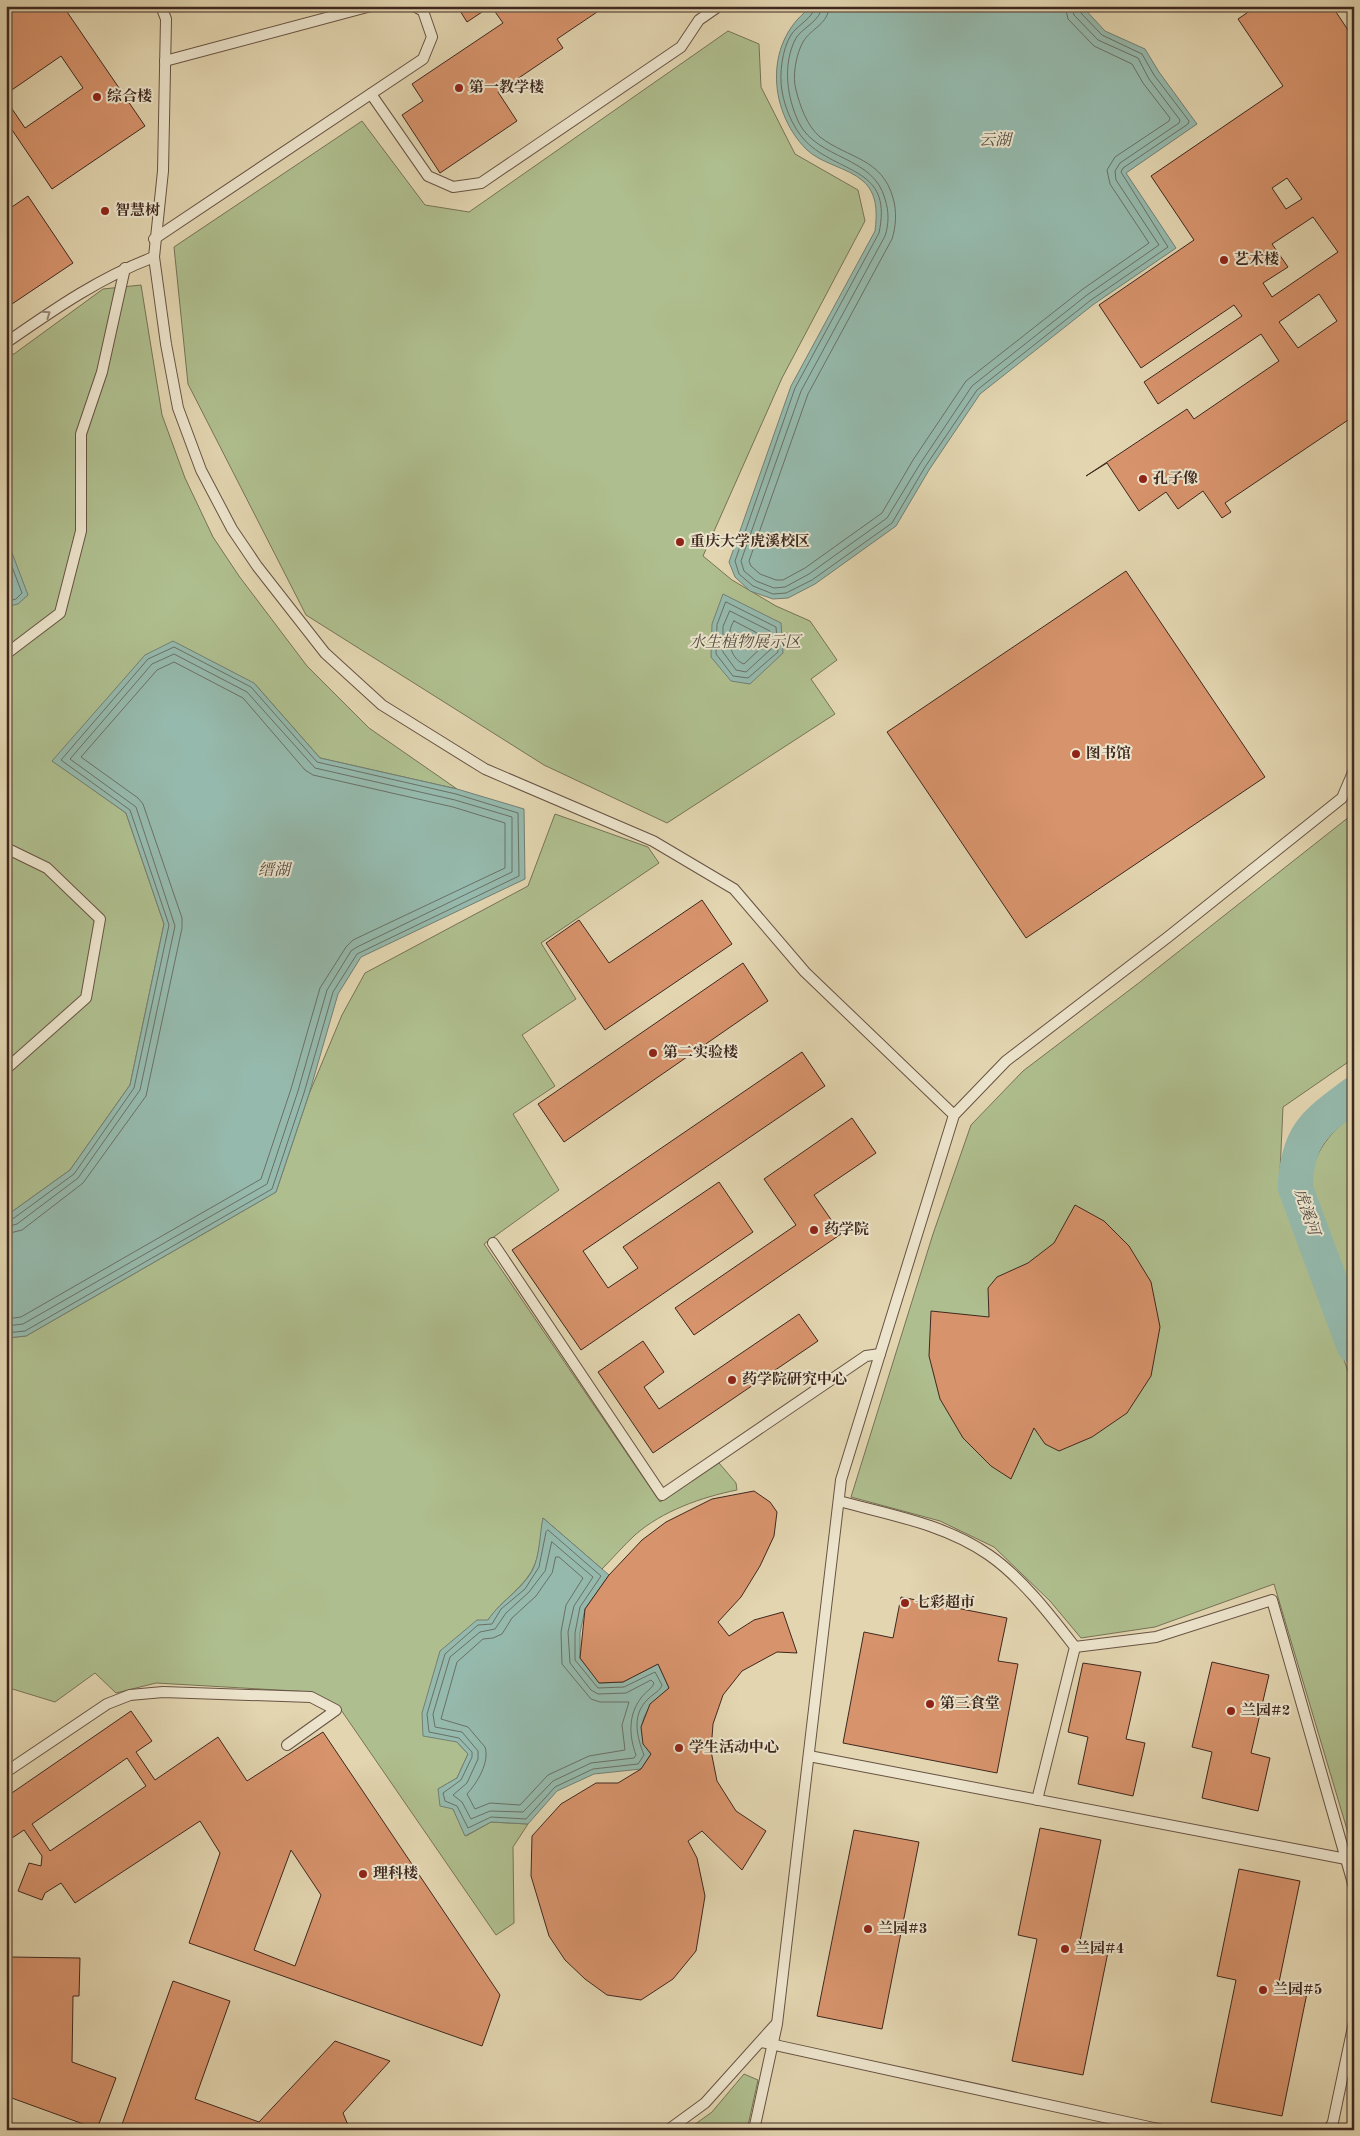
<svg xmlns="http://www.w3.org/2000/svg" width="1360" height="2136" font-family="'Old Standard TT','Noto Serif SC',serif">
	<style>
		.green { fill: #afbe8e; stroke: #777356 }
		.water { fill: #95b9ac; stroke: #737f74 }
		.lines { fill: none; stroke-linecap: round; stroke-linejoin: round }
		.shore { stroke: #6a7066; stroke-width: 1 }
		.river { stroke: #95b9ac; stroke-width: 35 }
		.building { fill: #d7936c; stroke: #3f281f; fill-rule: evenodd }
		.lane-casing { stroke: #685343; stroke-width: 12 }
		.lane { stroke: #ece4cc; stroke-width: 10 }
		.oneway { stroke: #968676 }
		.poi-dot { fill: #8f2418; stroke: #ece4cc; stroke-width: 2 }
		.labels { text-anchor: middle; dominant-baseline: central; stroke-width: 4; stroke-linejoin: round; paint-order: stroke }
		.poi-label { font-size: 15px; font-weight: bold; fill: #3f281f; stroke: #ece4cc; text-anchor: start }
		.water-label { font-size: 16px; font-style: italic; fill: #544c42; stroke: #ece4cc }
	</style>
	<rect width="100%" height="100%" fill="#e2d5b0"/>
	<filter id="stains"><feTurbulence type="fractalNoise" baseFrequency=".004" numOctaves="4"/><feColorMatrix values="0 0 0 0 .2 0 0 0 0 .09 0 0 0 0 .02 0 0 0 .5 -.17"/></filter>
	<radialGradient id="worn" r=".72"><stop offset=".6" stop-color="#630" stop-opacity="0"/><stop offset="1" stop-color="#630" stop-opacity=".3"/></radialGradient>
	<!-- green -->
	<g class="green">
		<path d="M728 31 759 44 761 87 795 154 858 190 865 221 782 378 703 556 732 580 776 606 810 621 837 660 811 679 835 714 667 823 544 765 306 615 188 384 174 247 362 121 425 205 469 212Z"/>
		<path d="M141 285 162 415 185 478 213 537 239 576 307 666 369 728 457 789 320 758 254 683 53 761 126 813 164 924 130 1085 70 1170 6 1216V354H14L103 289Z"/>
		<path d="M1354 813V1058L1283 1107 1280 1172 1354 1389V1853L1274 1584 1155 1627 1081 1638 1050 1601 994 1547 940 1521 851 1497 933 1234 971 1125 1023 1071 1140 982Z"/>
		<path d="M555 814 648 847 659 863 541 943 576 999 522 1035 555 1086 513 1114 559 1190 484 1244 660 1502 719 1463 736 1483 737 1490C702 1497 662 1511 635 1535 623 1546 613 1558 602 1569L543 1518C541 1533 540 1551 535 1564 527 1586 501 1600 488 1620L457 1742 468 1754 457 1778 438 1789 453 1809 466 1836 491 1822 528 1824 513 1847 514 1923 496 1935 339 1707 312 1692 156 1683 116 1693 95 1673 55 1702 6 1687V1338L26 1336 276 1192 309 1094 342 1015 365 973 528 886Z"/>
		<path d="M1354 1115V1319C1340 1282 1305 1206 1313 1169 1318 1146 1335 1128 1354 1115Z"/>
		<path d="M744 2074 758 2080 747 2130H687L712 2112Z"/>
	</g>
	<!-- water -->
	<g class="water">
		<path d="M813 6H1082L1105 31 1145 49 1159 72 1197 124 1126 173 1176 248 1094 304 980 394 929 470 896 526 815 584 788 598 773 599 750 591 735 577 729 562 791 386 875 231C877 214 878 194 863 181 847 167 821 164 806 149 767 109 764 39 813 6Z"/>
		<path d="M6 537 28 595 18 604 6 607Z"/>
		<path d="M723 594 781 623 783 653 750 684 731 681 711 657 712 624Z"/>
		<path d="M173 641 254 683 320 758 457 789 524 809 525 879 361 957 338 994 309 1094 276 1192 26 1336 6 1338V1216L70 1170 130 1085 164 924 126 813 52 761 145 655Z"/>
		<path d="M543 1518 609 1575 585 1609 580 1633V1658L600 1683 623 1682 658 1664 669 1688C646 1707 631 1726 651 1754L641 1769 594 1774 557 1791 528 1824 491 1822 465 1836 453 1809 440 1806 438 1789 457 1778 468 1754 457 1742 423 1736 422 1713 440 1651 477 1620H488C501 1600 528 1586 535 1564 540 1550 540 1532 543 1518Z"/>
	</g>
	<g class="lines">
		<!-- shore -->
		<g class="shore">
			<path d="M815 6C814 18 797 25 791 35 782 49 779 75 782 91 785 110 796 135 812 147 848 175 892 171 879 233L795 388 735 561 739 574 753 586 773 594 786 593 812 580 892 523 925 467 977 390 1091 300 1168 247 1121 172 1123 168 1188 124 1189 121 1154 75 1142 54 1102 35 1080 12 1079 6"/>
			<path d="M822 6C821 21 803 27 796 38 782 64 787 98 799 123 818 160 874 156 885 199 889 211 889 224 885 236L801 391 741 561 744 571 756 581 774 588 785 587 809 574 887 518 920 464 972 386 1087 295 1159 245 1116 180 1115 171 1120 163 1179 123 1180 120 1149 79 1138 58 1098 40 1074 15 1072 6"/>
			<path d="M829 6C829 24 811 28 803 42 796 54 792 77 796 90 800 106 807 126 820 137 849 159 882 158 893 198 897 211 896 227 892 239L808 394 749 561 751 566 760 574 776 580H783L805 568 882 513 913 460 966 381 1083 289 1149 243 1110 184 1107 170 1115 157 1169 121 1170 118 1143 83 1132 64 1094 46 1068 19 1065 6"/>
			<path d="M6 551 22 593 16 599 6 602"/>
			<path d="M726 602 776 627 778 652 748 678 733 676 716 654 717 625Z"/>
			<path d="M730 611 770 631 771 649 746 672 736 670 723 652V627Z"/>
			<path d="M734 621 763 636V646L744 664C729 659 725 633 734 621Z"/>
			<path d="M6 1220 14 1218 74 1174 134 1088 169 925 130 810 61 760 148 659 174 647 251 687 317 762 456 794 518 813 519 876 357 954 333 992 304 1093 272 1189 25 1331 6 1333"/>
			<path d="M6 1227 17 1224 78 1178 140 1090 175 926 136 807 70 759 152 664 174 654 247 692 315 768 455 800 512 817V872L357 947 351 951 327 990 298 1091 267 1184 23 1324 6 1326"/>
			<path d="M6 1234 22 1230 83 1183 146 1096 182 928V918L143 804 138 798 81 757 157 670 174 662 243 698 305 770 313 775 453 807 505 823V868L353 940 346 947 320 988 291 1089 261 1179 21 1317 6 1319"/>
			<path d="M548 1530 601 1576 580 1607 575 1633V1660L598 1688 624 1687 655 1672 662 1685C660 1691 653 1694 648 1699 631 1715 637 1737 644 1755L638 1764 593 1769 555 1787 526 1819 491 1817 468 1828 457 1806 445 1801 443 1793 461 1780 472 1757V1752L459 1738 429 1732 427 1714 445 1654 478 1625 492 1624 501 1609 525 1589 539 1567 546 1532Z"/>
			<path d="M552 1542 593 1577 574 1606 568 1632 570 1663 591 1690 598 1694 626 1693 651 1680 654 1683C652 1689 645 1692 641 1698 628 1715 629 1736 636 1755L634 1758 591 1763 553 1781 523 1812 490 1811 471 1819 462 1802 453 1795 467 1783 478 1759V1751L462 1732 435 1727 433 1714 450 1657 480 1632 495 1629 506 1613 529 1592 545 1571Z"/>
			<path d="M556 1557H559L583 1578 566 1605 561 1632 562 1664 591 1699 600 1702H629L622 1725 625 1750 589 1756 548 1775 520 1805 490 1803 475 1809 467 1794C477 1783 490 1762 485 1747L468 1727 441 1719 457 1662 483 1639 493 1638 502 1634 512 1618 536 1596 552 1573Z"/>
		</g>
		<!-- river -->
		<path class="river" d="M1354 1094C1314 1124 1298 1134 1295 1187L1354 1346"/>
	</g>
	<!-- building -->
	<g class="building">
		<path d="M6 6H63L145 126 52 189 6 121V100L25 128 83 88 61 56 6 94Z"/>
		<path d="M457 6H491L467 22Z"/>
		<path d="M491 6H606L557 39 563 48 498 92 517 121 440 173 402 115 423 101 412 84 503 23Z"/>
		<path d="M1257 6H1332L1354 39V416L1225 503 1231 512 1222 518 1203 491 1178 509 1166 492 1139 511 1107 463 1086 476 1187 409 1194 419 1279 361 1261 334 1158 404 1144 382 1242 316 1234 305 1141 368 1099 305 1194 240 1151 176 1283 86 1238 19ZM1287 178 1302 199 1286 209 1272 188ZM1313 217 1338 252 1272 297 1263 283 1288 267 1272 244ZM1319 294 1337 321 1298 348 1279 322Z"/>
		<path d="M28 196 73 263 6 308V211Z"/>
		<path d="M1126 571 1265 777 1026 938 887 732Z"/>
		<path d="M702 900 732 944 605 1030 546 943 579 920 609 963Z"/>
		<path d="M743 963 768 1001 564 1142 538 1104Z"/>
		<path d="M802 1052 825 1086 583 1251 608 1288 638 1268 623 1247 719 1182 753 1232 581 1350 512 1250Z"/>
		<path d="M852 1118 876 1153 814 1195 841 1234 694 1335 675 1308 796 1225 764 1179Z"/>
		<path d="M1075 1205 1104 1221 1129 1246 1151 1282 1160 1327 1151 1376 1127 1413 1092 1437 1059 1451 1045 1444 1034 1428 1011 1479 991 1466 963 1438 940 1399 929 1356 931 1311 989 1317 988 1288 997 1277 1028 1263 1054 1243Z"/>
		<path d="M799 1314 818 1341 653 1453 598 1372 643 1341 664 1372 644 1387 659 1409Z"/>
		<path d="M754 1491 770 1502 777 1512 774 1536 760 1566 741 1597 718 1622 729 1636 754 1620 783 1612 797 1653 777 1652 742 1671 723 1695 713 1724 711 1751 717 1781 736 1811 766 1831 742 1870 702 1831 688 1841 697 1858 705 1896 696 1951 673 1979 641 2000 607 1995 585 1979 565 1960 549 1936 531 1876 532 1836 561 1804 596 1783H618L641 1769 651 1754 643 1744 641 1727 650 1704 669 1688 658 1664 623 1682 599 1683 580 1658 585 1609 609 1575 642 1540 666 1522 712 1499Z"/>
		<path d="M901 1597 1007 1618 998 1661 1018 1664 997 1773 843 1743 864 1632 893 1638Z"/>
		<path d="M1212 1662 1269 1675 1251 1753 1270 1758 1258 1811 1202 1798 1212 1752 1192 1747Z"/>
		<path d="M1083 1663 1141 1672 1126 1739 1145 1743 1133 1796 1078 1784 1088 1737 1068 1732Z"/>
		<path d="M131 1711 152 1741 136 1752 155 1780 218 1737 247 1781 323 1732 500 1995 482 2046 189 1943 220 1853 200 1821 75 1903 61 1883 45 1893 42 1900 18 1891 29 1863 41 1866 42 1856 24 1830 6 1842V1797ZM127 1758 146 1786 50 1851 32 1824ZM291 1850 321 1895 295 1966 254 1950Z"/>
		<path d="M1040 1828 1101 1840 1079 1946 1108 1952 1083 2075 1012 2061 1037 1939 1018 1935Z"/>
		<path d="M854 1830 919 1842 882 2029 817 2016Z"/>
		<path d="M1239 1869 1300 1881 1278 1987 1307 1993 1282 2116 1211 2102 1236 1980 1217 1976Z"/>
		<path d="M10 1957 80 1958 79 1996H73L72 2062 116 2078 97 2129 9 2097Z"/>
		<path d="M173 1981 230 2001 195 2099 259 2122 335 2041 390 2061 343 2113 350 2130H120Z"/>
	</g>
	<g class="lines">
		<!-- lane casing -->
		<g class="lane-casing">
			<g id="lane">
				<path d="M161 6 166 19 163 171 154 257 166 344 178 408 201 470 232 529 257 566 325 653 382 705 485 769 653 841 734 889 805 972 954 1115"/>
				<path d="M165 61 371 6"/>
				<path d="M371 94 428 176 453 187 481 183 681 47 699 20 719 6"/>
				<path d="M154 239 423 59 432 37 423 11 414 6"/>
				<path d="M6 340H10C56 308 101 277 154 257"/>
				<path d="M6 654 60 613 81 531V434L102 372 125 268"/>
				<path d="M6 848 47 868 100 919 86 998 6 1069"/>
				<path d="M493 1243 662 1495 866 1356 880 1354"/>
				<path d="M839 1501C890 1515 945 1524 989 1555 1022 1578 1051 1616 1075 1647L1037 1800"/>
				<path d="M1075 1647 1156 1637 1272 1600 1354 1887"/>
				<path d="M809 1756 1346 1859"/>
				<path d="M6 1772 107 1704 130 1695 163 1692 311 1697 336 1710 287 1745"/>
				<path d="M761 2042 1163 2130"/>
				<path d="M668 2130 705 2103 776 2024"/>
				<path d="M754 2130 777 2024 841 1480 954 1115 1006 1061 1168 937 1342 798 1354 770"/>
				<path d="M1329 2130 1333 2122 1354 2022"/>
			</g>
		</g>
		<!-- lane -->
		<use href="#lane" class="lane"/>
	</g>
	<!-- one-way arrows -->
	<defs><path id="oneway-chevron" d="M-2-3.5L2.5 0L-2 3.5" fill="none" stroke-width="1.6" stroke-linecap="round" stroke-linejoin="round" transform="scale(1.25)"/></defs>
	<use class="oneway" href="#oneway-chevron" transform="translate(47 314) rotate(-35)"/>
	<!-- markers -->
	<g class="poi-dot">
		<circle cx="459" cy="88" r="5"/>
		<circle cx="97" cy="97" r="5"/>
		<circle cx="105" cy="211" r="5"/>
		<circle cx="1224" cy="260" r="5"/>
		<circle cx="1143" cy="479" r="5"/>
		<circle cx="680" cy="542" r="5"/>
		<circle cx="1076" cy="754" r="5"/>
		<circle cx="653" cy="1053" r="5"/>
		<circle cx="814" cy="1230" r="5"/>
		<circle cx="732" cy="1380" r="5"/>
		<circle cx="905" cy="1603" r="5"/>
		<circle cx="930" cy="1704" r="5"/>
		<circle cx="1231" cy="1711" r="5"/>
		<circle cx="679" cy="1748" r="5"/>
		<circle cx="363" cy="1874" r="5"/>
		<circle cx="868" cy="1929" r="5"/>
		<circle cx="1065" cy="1949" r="5"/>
		<circle cx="1263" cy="1990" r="5"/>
	</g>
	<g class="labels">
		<!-- poi labels -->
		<g class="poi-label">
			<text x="469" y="88">第一教学楼</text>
			<text x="107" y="97">综合楼</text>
			<text x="115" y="211">智慧树</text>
			<text x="1234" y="260">艺术楼</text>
			<text x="1153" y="479">孔子像</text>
			<text x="690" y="542">重庆大学虎溪校区</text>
			<text x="1086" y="754">图书馆</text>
			<text x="663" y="1053">第二实验楼</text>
			<text x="824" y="1230">药学院</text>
			<text x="742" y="1380">药学院研究中心</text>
			<text x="915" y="1603">七彩超市</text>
			<text x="940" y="1704">第三食堂</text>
			<text x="1241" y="1711">兰园#2</text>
			<text x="689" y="1748">学生活动中心</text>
			<text x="373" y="1874">理科楼</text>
			<text x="878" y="1929">兰园#3</text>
			<text x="1075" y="1949">兰园#4</text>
			<text x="1273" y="1990">兰园#5</text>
		</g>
		<!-- water labels -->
		<g class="water-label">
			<text x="995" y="141">云湖</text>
			<text x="745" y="643">水生植物展示区</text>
			<text x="274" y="871">缙湖</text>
			<text transform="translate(1306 1212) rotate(72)">虎溪河</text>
		</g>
	</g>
	<!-- margin -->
	<rect width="1360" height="2136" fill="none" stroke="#e2d5b0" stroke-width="25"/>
	<rect x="8" y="8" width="1345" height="2121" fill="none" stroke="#3f281f" stroke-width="2.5"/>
	<rect x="12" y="12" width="1335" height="2111" fill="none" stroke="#3f281f"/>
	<rect width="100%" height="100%" filter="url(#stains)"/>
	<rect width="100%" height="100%" fill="url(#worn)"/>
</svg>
